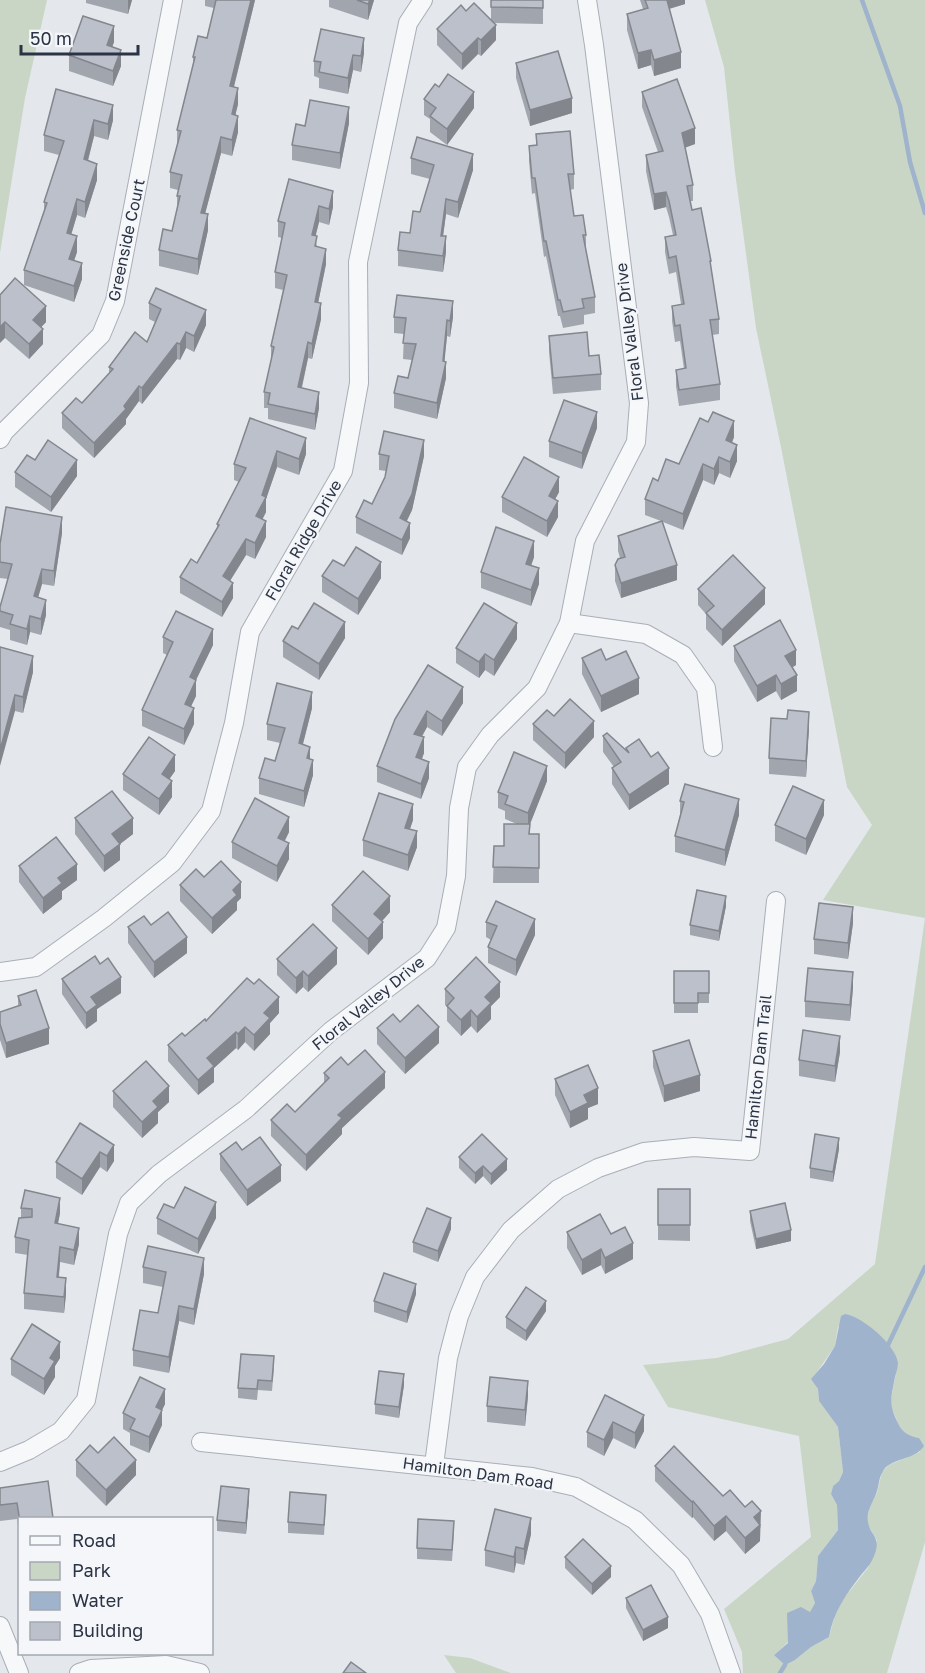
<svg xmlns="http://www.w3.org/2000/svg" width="925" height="1673" font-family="'Golos Text',sans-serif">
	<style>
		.green { fill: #c9d6c5; fill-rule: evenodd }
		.water { fill: #9fb4cc }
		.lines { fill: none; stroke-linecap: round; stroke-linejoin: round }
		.stream { stroke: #9fb4cc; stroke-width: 4.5 }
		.minor-casing { stroke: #a9aeb7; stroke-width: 20 }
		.minor { stroke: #f7f8fa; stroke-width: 18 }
		.wall { fill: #a1a5ae }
		.shaded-wall { fill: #83868d }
		.building { fill: #bbc0ca; stroke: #83868d; stroke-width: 1.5 }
		.labels { text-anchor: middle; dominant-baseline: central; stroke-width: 4.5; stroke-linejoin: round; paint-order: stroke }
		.street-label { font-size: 16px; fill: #2b3445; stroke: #f4f6f9 }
	</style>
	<rect width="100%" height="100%" fill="#e4e7ec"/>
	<!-- green -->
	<g class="green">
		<path d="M0 0H47L25 98 0 253Z"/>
		<path d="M705 0H925V1542L887 1673H743L742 1652 724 1609 811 1537 799 1436 668 1407 643 1365 717 1358 788 1339 875 1264 925 918 823 900 872 825 847 787 781 447 756 328 735 172 724 67ZM838 1326 898 1363 890 1404 901 1430 909 1436 919 1438 920 1452 889 1465 882 1472 877 1493 869 1508 867 1523 877 1540 868 1568 844 1598 835 1615 829 1637 811 1647 795 1660 774 1655C791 1641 805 1623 815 1603L811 1591 816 1581 818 1556 838 1530 837 1505 831 1494 833 1486 839 1481 843 1472 838 1427 819 1401 818 1389 812 1379 835 1346Z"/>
		<path d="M444 1655 470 1658 511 1673H456Z"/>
	</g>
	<!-- water -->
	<path class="water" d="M845 1314C862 1316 896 1345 898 1363 898 1368 896 1373 895 1377 891 1399 888 1403 898 1423 902 1433 909 1436 919 1438L924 1446C915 1461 889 1457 882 1473 879 1478 879 1485 877 1491 874 1502 866 1509 868 1522 870 1536 882 1536 874 1556 871 1564 866 1569 861 1575 846 1594 833 1613 829 1637L811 1647 795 1660 785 1665 774 1655 788 1643 787 1613 801 1607 810 1612 815 1603 811 1591 816 1581 818 1556 838 1530 837 1505 831 1494 833 1486 839 1481 843 1472 838 1427 819 1401 818 1389 811 1379 824 1364 835 1346 841 1316Z"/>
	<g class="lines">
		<!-- stream -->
		<g class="stream">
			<path d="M862 0 900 106 910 162 925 213"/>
			<path d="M888 1345 925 1267"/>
			<path d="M780 1673 785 1665"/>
		</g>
		<!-- minor casing -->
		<g class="minor-casing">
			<g id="minor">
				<path d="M0 439 4 432 101 335 115 301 173 0"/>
				<path d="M569 623 646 634 683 655 706 688 713 747"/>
				<path d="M0 972 36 967 104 918 172 863 211 811 234 723 250 632 343 471 359 383 358 262 408 23 423 0"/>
				<path d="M201 1442 532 1477 576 1487 635 1520 681 1565 710 1614 731 1673"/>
				<path d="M0 1462 29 1450 61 1431 86 1400 118 1234 129 1203 159 1174 246 1109 331 1031 427 958 446 928 456 876 459 808 467 767 490 735 537 688 569 623 585 541 636 442 639 403 594 45 587 0"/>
				<path d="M434 1465 448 1358 459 1316 475 1277 511 1230 558 1189 598 1168 644 1152 694 1147 750 1151 776 901"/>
				<path d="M0 1626 19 1673"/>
				<path d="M79 1673 91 1669 166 1665 200 1673"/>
			</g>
		</g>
		<!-- minor -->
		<use href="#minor" class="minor"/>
	</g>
	<!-- wall -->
	<g class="wall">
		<path d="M86 0H132L128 14 86 3Z"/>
		<path d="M205 0H255L234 87 238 104 235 115 238 132 232 156 221 153 205 214 208 230 198 275 159 266V250L172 231 177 210V196L178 190 170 188V172L177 146V130L193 66V57L207 38 214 8 205 6Z"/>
		<path d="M329 0H374L368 20 329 7Z"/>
		<path d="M491 0H543V24L494 23 496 40 481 56 478 54 462 70 437 45V29L466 11 491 20Z"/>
		<path d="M640 0H685V4L669 9 681 68 654 76 651 65 638 69 627 30V14L643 9Z"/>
		<path d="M114 42 112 47 121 66 113 86 69 71V55Z"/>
		<path d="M364 53 361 72 353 70 348 94 319 88V78L314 76V61Z"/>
		<path d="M516 63 572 113 530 126 516 78Z"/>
		<path d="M56 89 113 120 108 140 94 136 88 161 97 180 85 218 77 215 71 234 77 252 74 261 82 279 74 302 24 285V270L44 210V202L59 155 44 151V135Z"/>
		<path d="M642 92 695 144 685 147 693 185V201H690L692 210 711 261V273L719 319V334L712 335 720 384V400L679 406 676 386V370L684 369 680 341 675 342 672 321V306L681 304 676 272 669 274 665 252V237L673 235 669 217 666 207 654 210 646 171V155L658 152 642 107Z"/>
		<path d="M424 99 474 108 447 145 430 132V119L424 115Z"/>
		<path d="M349 123 340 169 292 160V145L305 126Z"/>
		<path d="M536 134 574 174V189L570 190 574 216 586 235V250L595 297V313L584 315V324L563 328 560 316H558L546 256 544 257 535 193 532 194 529 161V146L536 145Z"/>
		<path d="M411 158 473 170 458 218 446 214 443 236 446 252 443 272 398 266V250L410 233 420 212 430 179 411 174Z"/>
		<path d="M289 179 333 207 329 225 319 222 315 236 317 247 326 264 318 303 321 319 312 359 308 358 302 388 319 408 315 430 268 419V408H264V392L271 360V346L283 290 275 288V272L282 238 278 237V221Z"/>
		<path d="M0 295 46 322 41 327 43 344 29 359 5 338Z"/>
		<path d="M149 303 206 325 194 352 186 348 180 360 177 359 142 404 139 401 126 419V424L94 458 62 428V413L82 403 109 374V367L147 342 155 322 149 319Z"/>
		<path d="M394 317H453L450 337 447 336 444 361 446 378 437 419 394 408V393L408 378 412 360 403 359 404 334 394 333Z"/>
		<path d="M549 336 589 356 601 374V390L553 394 549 352Z"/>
		<path d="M250 418 306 454 299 475 277 467 266 499V512L262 520 266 537 255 559 246 555 230 581 233 598 222 617 180 593V577L197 563 217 528V524L239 482 234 480V464Z"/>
		<path d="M597 428 582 469 549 457V441Z"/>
		<path d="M734 437 732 443 737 461 730 478 719 473 714 485 703 480 683 530 663 522 677 580 621 598 615 581V565L620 558 618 551V536L661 521 645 515V499L658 481 679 464Z"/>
		<path d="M379 454 424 456 412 510 407 521 410 538 402 555 356 533V517L372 504 385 477 386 471 379 470Z"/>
		<path d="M35 460 77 476 51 512 15 487V472Z"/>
		<path d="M559 492 555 499 558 517 547 537 502 512V497Z"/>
		<path d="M62 533 54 586 42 584 38 597 46 615 41 635 30 632 27 645 10 640V630L0 627V607L8 579 0 578V544Z"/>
		<path d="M534 557 531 566 539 584 531 606 481 588V572Z"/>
		<path d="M344 566 381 578 358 615 322 592V576Z"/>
		<path d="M698 589 765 604 722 646 706 629V614L698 605Z"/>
		<path d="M298 629 345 638 319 680 283 657V641Z"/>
		<path d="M163 637 213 645 196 680V696L191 706 194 724 184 745 142 726V710L167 655 163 653Z"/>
		<path d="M517 639 494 676 485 670 479 678 456 663V648Z"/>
		<path d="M734 646 796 665 792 668 797 691 781 700 776 691 757 702 734 661Z"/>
		<path d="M0 647 33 672 23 713 15 711Z"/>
		<path d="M582 658 606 660 639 694 601 712 582 674Z"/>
		<path d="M463 703 442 736 427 727 422 737 424 753 422 759 429 778 421 799 377 782V766L395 719Z"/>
		<path d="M312 708 303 744 310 759 313 775 304 807 259 794V778L275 761 280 743 267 740V724Z"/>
		<path d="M554 716 594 737 565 769 533 740V724Z"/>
		<path d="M809 727 806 777 769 774V758Z"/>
		<path d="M603 736 626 750V748L651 757 669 784 629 810 612 784V768L614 767 603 752Z"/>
		<path d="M175 771 169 779 172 797 159 815 123 790V774Z"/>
		<path d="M547 781 530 824V834H539V883H493L494 846H504L517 824 505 819V811L498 808V792Z"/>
		<path d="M680 801 739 815 725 866 675 852V836L680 815Z"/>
		<path d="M824 815 806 855 775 841V825Z"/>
		<path d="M75 818 133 834 120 844V860L104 872 75 834Z"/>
		<path d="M413 820 410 829 417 847 408 871 363 856V840Z"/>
		<path d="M289 832 285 841 289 859 277 882 232 858V842Z"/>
		<path d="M19 866 77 880 62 891V899L43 914 19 882Z"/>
		<path d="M204 877 241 898 237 902V910L212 934 180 901V885Z"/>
		<path d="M332 905 390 912 382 921 383 938 368 955 332 921Z"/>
		<path d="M726 906 719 941 690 935V925Z"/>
		<path d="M486 922 535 935 516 976 488 963V947L491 940 486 937Z"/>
		<path d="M853 923 848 959 814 954V939Z"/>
		<path d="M151 925 187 953 154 978 128 943V927Z"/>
		<path d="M277 959 337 964 308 992 303 987 296 994 277 975Z"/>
		<path d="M674 971H709V1003H698V1013H674Z"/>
		<path d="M62 979 121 993 97 1009V1021L86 1029 62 994Z"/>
		<path d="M853 988 850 1021 805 1017V1001Z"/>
		<path d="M445 989 500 997 491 1006V1019L477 1033 471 1026 461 1036 447 1021V1007L445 1005Z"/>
		<path d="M18 996 49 1044 6 1058 0 1040V1012L18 1006Z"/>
		<path d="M279 1013 270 1023V1034L254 1051 245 1042 238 1050 236 1048 214 1068V1082L198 1095 168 1061V1045L185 1036 206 1021Z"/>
		<path d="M377 1028 439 1043 405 1074 377 1044Z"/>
		<path d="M653 1051 700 1091 664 1102 653 1067Z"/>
		<path d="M840 1052 835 1082 799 1076V1060Z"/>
		<path d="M348 1065 385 1088 342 1128V1134L306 1171 271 1136V1120L295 1112 324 1083V1073Z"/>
		<path d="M555 1079 598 1104 588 1108V1119L570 1128 555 1095Z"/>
		<path d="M113 1091 169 1102 158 1112V1123L142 1138 113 1107Z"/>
		<path d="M80 1123 114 1161 107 1172 100 1167 82 1195 56 1178V1162Z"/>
		<path d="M839 1149 833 1182 810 1178V1168Z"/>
		<path d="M242 1150 281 1181 247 1206 220 1170V1154Z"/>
		<path d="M459 1157 507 1170 491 1185 483 1176 475 1184 459 1168Z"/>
		<path d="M658 1189H690V1241L658 1240Z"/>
		<path d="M21 1208 60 1213 58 1223 79 1244 74 1265 60 1262 59 1277 66 1294 64 1313 24 1309V1293L28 1255 15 1253V1237L21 1218Z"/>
		<path d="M174 1208 216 1218 198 1254 157 1234V1218Z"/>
		<path d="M750 1211 791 1241 756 1249 750 1221Z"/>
		<path d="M451 1229 438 1262 413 1252V1242Z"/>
		<path d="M567 1232 611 1234 633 1259 605 1274 601 1265 582 1275 567 1248Z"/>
		<path d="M143 1267 204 1274 194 1325 179 1321 169 1373 133 1366V1350L158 1313 163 1287 143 1283Z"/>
		<path d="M416 1294 407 1323 374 1312V1301Z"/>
		<path d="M546 1311 526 1341 506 1328V1317Z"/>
		<path d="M60 1358 55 1366V1377L44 1395 11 1375V1359Z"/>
		<path d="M274 1367 272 1391 258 1390 257 1400 238 1398V1388Z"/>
		<path d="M404 1385 399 1418 375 1414V1404Z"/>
		<path d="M605 1395 644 1431 635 1449 613 1438 604 1456 587 1447V1432Z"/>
		<path d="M528 1396 525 1426 487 1422V1406Z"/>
		<path d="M165 1404 162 1410V1425L149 1453 130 1445V1433L123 1429V1413Z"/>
		<path d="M98 1453 136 1475 106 1506 76 1476V1460Z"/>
		<path d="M655 1466 723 1496 761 1527 760 1528V1541L745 1554 726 1531 714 1541 693 1517 692 1518 655 1481Z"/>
		<path d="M0 1488 53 1518H20V1538L17 1519 0 1521Z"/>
		<path d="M249 1500 246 1534 217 1531V1520Z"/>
		<path d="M326 1505 324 1535 288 1533V1522Z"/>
		<path d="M454 1532 452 1561 417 1559V1548Z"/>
		<path d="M531 1534 524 1565 516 1563 514 1573 485 1566V1550Z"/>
		<path d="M565 1557 611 1577 592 1595 565 1568Z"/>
		<path d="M626 1598 668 1628 643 1641 626 1608Z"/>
	</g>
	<!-- shaded-wall -->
	<g class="shaded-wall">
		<path d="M128 0H132L128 14Z"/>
		<path d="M251 0H255L230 102V86Z"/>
		<path d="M370 0H374L368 20V4Z"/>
		<path d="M665 0H685V4L665 10Z"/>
		<path d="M496 25V40L481 56V40Z"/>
		<path d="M114 26V42L107 61V45Z"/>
		<path d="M364 38V53L361 72V56Z"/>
		<path d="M478 38V54L462 70V54Z"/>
		<path d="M121 50V66L113 86V71Z"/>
		<path d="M651 50V65L638 69V53Z"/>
		<path d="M681 52V68L654 76V60Z"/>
		<path d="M353 55V70L348 94V78Z"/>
		<path d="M238 88V104L232 130V114Z"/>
		<path d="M474 92V108L447 145V129Z"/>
		<path d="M572 98V113L530 126V110Z"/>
		<path d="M113 105V120L108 140V124Z"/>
		<path d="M349 107V123L340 169V153Z"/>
		<path d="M238 116V132L232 156V140Z"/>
		<path d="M94 120V136L84 175V159Z"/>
		<path d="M695 128V144L682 149V133Z"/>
		<path d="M221 137V153L201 229V213Z"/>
		<path d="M473 154V170L458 218V202Z"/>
		<path d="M97 164V180L85 218V202Z"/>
		<path d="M333 191V207L329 225V209Z"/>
		<path d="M666 192V207L654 210V194Z"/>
		<path d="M77 199V215L67 249V233Z"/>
		<path d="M446 199V214L441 251V236Z"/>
		<path d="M319 206V222L312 251V235Z"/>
		<path d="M208 214V230L198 275V259Z"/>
		<path d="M77 236V252L69 275V259Z"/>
		<path d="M446 236V252L443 272V256Z"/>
		<path d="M326 249V264L315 318V302Z"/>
		<path d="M82 263V279L74 302V286Z"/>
		<path d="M453 301V317L450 337V321Z"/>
		<path d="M321 303V319L312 359V344Z"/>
		<path d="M46 306V322L33 336V320Z"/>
		<path d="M206 310V325L194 352V336Z"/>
		<path d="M447 320V336L443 377V361Z"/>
		<path d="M5 322V338L0 343V327Z"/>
		<path d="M43 329V344L29 359V344Z"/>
		<path d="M186 332V348L180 360V344Z"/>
		<path d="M308 342V358L298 403V387Z"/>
		<path d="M177 343V359L142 404V388Z"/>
		<path d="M446 362V378L437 419V403Z"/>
		<path d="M139 386V401L126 419V424L94 458V443Z"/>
		<path d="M319 392V408L315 430V414Z"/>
		<path d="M597 412V428L582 469V453Z"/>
		<path d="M734 421V437L726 456V440Z"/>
		<path d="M306 438V454L299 475V459Z"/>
		<path d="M424 440V456L412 510 400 534V518Z"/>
		<path d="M737 445V461L730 478V462Z"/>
		<path d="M277 451V467L266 499V512L256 532V516L262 495Z"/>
		<path d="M719 457V473L714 485V469Z"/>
		<path d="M77 460V476L51 512V497Z"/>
		<path d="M703 464V480L683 530V514Z"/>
		<path d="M559 477V492L549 511V496Z"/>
		<path d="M558 501V517L547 537V521Z"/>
		<path d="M62 517V533L54 586V571Z"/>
		<path d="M266 521V537L255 559V543Z"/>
		<path d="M410 523V538L402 555V540Z"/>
		<path d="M246 539V555L223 592V576Z"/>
		<path d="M534 541V557L526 580V564Z"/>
		<path d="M381 562V578L358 615V599Z"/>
		<path d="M677 565V580L621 598V583Z"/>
		<path d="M539 568V584L531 606V590Z"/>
		<path d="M42 569V584L34 612V596Z"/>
		<path d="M233 583V598L222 617V602Z"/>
		<path d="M765 588V604L722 646V630Z"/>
		<path d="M46 600V615L41 635V619Z"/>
		<path d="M30 616V632L27 645V629Z"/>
		<path d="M345 622V638L319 680V664Z"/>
		<path d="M517 623V639L494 676V660Z"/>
		<path d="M213 629V645L196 680V696L185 719V704L190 677Z"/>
		<path d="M796 650V665L785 671V656Z"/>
		<path d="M485 654V670L479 678V662Z"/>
		<path d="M33 656V672L23 713V697Z"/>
		<path d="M776 675V691L757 702V686Z"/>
		<path d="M797 675V691L781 700V684Z"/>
		<path d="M639 678V694L601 712V696Z"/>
		<path d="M463 687V703L442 736V721Z"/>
		<path d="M312 692V708L299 759V743Z"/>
		<path d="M15 695V711L0 766V750Z"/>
		<path d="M194 708V724L184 745V729Z"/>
		<path d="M427 711V727L414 749V734Z"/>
		<path d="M809 712V727L806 777V761Z"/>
		<path d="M594 721V737L565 769V753Z"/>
		<path d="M424 737V753L416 773V757Z"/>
		<path d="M310 747V762L307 758Z"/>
		<path d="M175 755V771L162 790V774Z"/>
		<path d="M313 760V775L304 807V791Z"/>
		<path d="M429 762V778L421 799V784Z"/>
		<path d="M547 766V781L528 829V813Z"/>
		<path d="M669 768V784L629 810V795Z"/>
		<path d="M172 781V797L159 815V799Z"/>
		<path d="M739 799V815L725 866V850Z"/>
		<path d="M824 800V815L806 855V839Z"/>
		<path d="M413 804V820L405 843V828Z"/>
		<path d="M289 817V832L278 853V838Z"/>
		<path d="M133 818V834L120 844V860L104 872V856L112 834Z"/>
		<path d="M417 831V847L408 871V855Z"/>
		<path d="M289 843V859L277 882V866Z"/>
		<path d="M77 864V880L62 891V899L43 914V898L58 878Z"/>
		<path d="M241 882V898L237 902V910L212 934V918L233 890Z"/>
		<path d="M390 896V912L374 930V914Z"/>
		<path d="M726 896V906L719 941V931Z"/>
		<path d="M853 907V923L848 959V943Z"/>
		<path d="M535 919V935L516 976V960Z"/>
		<path d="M383 922V938L368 955V939Z"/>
		<path d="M187 937V953L154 978V962Z"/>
		<path d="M337 948V964L308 992V976Z"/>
		<path d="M303 971V987L296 994V978Z"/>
		<path d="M853 972V988L850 1021V1005Z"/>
		<path d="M121 977V993L97 1009V1021L86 1029V1013L91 997Z"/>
		<path d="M500 982V997L491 1006V1019L477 1033V1017L485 997Z"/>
		<path d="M279 997V1013L270 1023V1034L254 1051V1035L264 1013Z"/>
		<path d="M471 1010V1026L461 1036V1020Z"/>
		<path d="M245 1027V1042L238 1050V1034Z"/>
		<path d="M439 1027V1043L405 1074V1058Z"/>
		<path d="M49 1028V1044L6 1058V1043Z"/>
		<path d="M236 1032V1048L214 1068V1082L198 1095V1080L207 1058Z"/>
		<path d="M840 1036V1052L835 1082V1066Z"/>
		<path d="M385 1072V1088L342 1128V1134L306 1171V1155L338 1115Z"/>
		<path d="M700 1075V1091L664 1102V1086Z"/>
		<path d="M169 1086V1102L158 1112V1123L142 1138V1122L153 1101Z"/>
		<path d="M598 1088V1104L588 1108V1119L570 1128V1112L584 1095Z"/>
		<path d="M839 1138V1149L833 1182V1172Z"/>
		<path d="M114 1145V1161L107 1172V1156Z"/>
		<path d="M100 1152V1167L82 1195V1179Z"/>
		<path d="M507 1159V1170L491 1185V1174Z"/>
		<path d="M281 1165V1181L247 1206V1190Z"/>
		<path d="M483 1166V1176L475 1184V1173Z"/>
		<path d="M60 1198V1213L55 1239V1223Z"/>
		<path d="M216 1202V1218L198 1254V1239Z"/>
		<path d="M451 1218V1229L438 1262V1251Z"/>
		<path d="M79 1228V1244L74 1265V1250Z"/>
		<path d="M791 1230V1241L756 1249V1239Z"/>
		<path d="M633 1243V1259L605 1274V1258Z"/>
		<path d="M60 1247V1262L57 1293V1277Z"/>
		<path d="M601 1249V1265L582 1275V1260Z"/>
		<path d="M204 1258V1274L194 1325V1309Z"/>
		<path d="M66 1278V1294L64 1313V1297Z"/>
		<path d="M416 1284V1294L407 1323V1312Z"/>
		<path d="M546 1301V1311L526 1341V1331Z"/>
		<path d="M179 1306V1321L169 1373V1357Z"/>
		<path d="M60 1342V1358L55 1366V1377L44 1395V1379L50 1358Z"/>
		<path d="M404 1374V1385L399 1418V1407Z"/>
		<path d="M528 1381V1396L525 1426V1410Z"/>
		<path d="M165 1389V1404L162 1410V1425L149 1453V1437L156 1407Z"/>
		<path d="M644 1415V1431L635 1449V1433Z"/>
		<path d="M613 1422V1438L604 1456V1440Z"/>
		<path d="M136 1460V1475L106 1506V1490Z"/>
		<path d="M249 1489V1500L246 1534V1523Z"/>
		<path d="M693 1501V1517L692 1518V1502Z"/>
		<path d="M761 1511 760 1541 745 1554V1538L754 1517Z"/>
		<path d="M726 1516V1531L714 1541V1526Z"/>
		<path d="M531 1518V1534L524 1565V1549Z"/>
		<path d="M516 1547V1563L514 1573V1557Z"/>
		<path d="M611 1566V1577L592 1595V1584Z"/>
		<path d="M668 1617V1628L643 1641V1630Z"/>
	</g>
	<!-- building -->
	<g class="building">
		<path d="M216 0H251L230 86 238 88 232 114 238 116 232 140 221 137 201 213 208 214 198 259 159 250 163 229 172 231 180 196H177L182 175 170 172 181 131 177 130 195 57H193L198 36 207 38Z"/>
		<path d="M357 0H370L368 4Z"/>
		<path d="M491 0H543V8L491 7Z"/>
		<path d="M645 0H667L681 52 654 60 651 50 638 53 627 14 648 8Z"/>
		<path d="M474 3 496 25 481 40 478 38 462 54 437 29 461 5 466 11Z"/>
		<path d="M83 16 114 26 107 45 121 50 113 71 69 55Z"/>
		<path d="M321 29 364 38 361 56 353 55 348 78 319 72 321 62 314 61Z"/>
		<path d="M558 51 572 98 530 110 516 63Z"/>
		<path d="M448 74 474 92 447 129 430 116 436 108 424 99 435 84 439 87Z"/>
		<path d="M677 79 695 128 682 133 693 185 687 186 692 210 701 208 711 261H710L719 319 710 320 720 384 679 390 676 370 686 368 680 325 675 326 672 306 684 304 676 256 669 258 665 237 676 235 669 201 666 192 654 194 646 155 663 151 642 92Z"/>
		<path d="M56 89 113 105 108 124 94 120 84 159 97 164 85 202 77 199 67 233 77 236 69 259 82 263 74 286 24 270 47 203 44 202 64 141 44 135Z"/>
		<path d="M310 100 349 107 340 153 292 145 296 124 305 126Z"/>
		<path d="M570 131 574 174H568L574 216 583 215 586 235H583L595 297 582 299 584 308 563 312 560 300H558L546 241H544L535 178H532L529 146 537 145 536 134Z"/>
		<path d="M417 137 473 154 458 202 446 199 441 236H446L443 256 398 250 400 232 410 233 413 211 420 212 434 165 411 158Z"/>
		<path d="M289 179 333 191 329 209 319 206 312 235 317 236 315 246 326 249 315 302 321 303 312 344 308 342 298 387 319 392 315 414 268 404 270 393 264 392 274 347 271 346 287 275 275 272 285 223 278 221Z"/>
		<path d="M15 278 46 306 33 320 43 329 29 344 5 322 0 327V295Z"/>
		<path d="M156 288 206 310 194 336 186 332 180 344 177 343 142 388 139 386 124 406 126 409 94 443 62 413 76 398 82 403 113 369 109 367 135 332 147 342 161 309 149 303Z"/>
		<path d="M397 295 453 301 450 321 447 320 443 361 446 362 437 403 394 393 398 376 408 378 416 344 403 343 406 318 394 317Z"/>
		<path d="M587 332 589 356 599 355 601 374 553 378 549 336Z"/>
		<path d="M564 400 597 412 582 453 549 441Z"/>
		<path d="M713 412 734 421 726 440 737 445 730 462 719 457 714 469 703 464 683 514 645 499 653 478 658 481 666 459 679 464 700 418 708 422Z"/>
		<path d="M250 418 306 438 299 459 277 451 262 495 266 497 256 516 266 521 255 543 246 539 223 576 233 583 222 602 180 577 191 559 197 563 219 525 217 524 246 468 234 464Z"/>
		<path d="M384 431 424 440 412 494 400 518 410 523 402 540 356 517 364 500 372 504 385 477 389 456 379 454Z"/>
		<path d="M48 440 77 460 51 497 15 472 27 455 35 460Z"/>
		<path d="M524 457 559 477 549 496 558 501 547 521 502 497Z"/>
		<path d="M6 507 62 517 54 571 42 569 34 596 46 600 41 619 30 616 27 629 10 624 13 615 0 611V607L12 564 0 562V544Z"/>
		<path d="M662 521 677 565 621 583 615 565 618 559 625 557 618 536Z"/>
		<path d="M496 527 534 541 526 564 539 568 531 590 481 572Z"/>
		<path d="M356 547 381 562 358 599 322 576 333 560 344 566Z"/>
		<path d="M733 555 765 588 722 630 706 613 714 606 698 589Z"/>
		<path d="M314 603 345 622 319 664 283 641 292 626 298 629Z"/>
		<path d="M484 603 517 623 494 660 485 654 479 662 456 648Z"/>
		<path d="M176 611 213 629 190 677 196 680 185 704 194 708 184 729 142 710 173 642 163 637Z"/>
		<path d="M780 620 796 650 785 656 797 675 781 684 776 675 757 686 734 646Z"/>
		<path d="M0 647 33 656 23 697 15 695 0 750Z"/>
		<path d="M601 649 606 660 626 651 639 678 601 696 582 658Z"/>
		<path d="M428 665 463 687 442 721 427 711 414 734 424 737 416 757 429 762 421 784 377 766 395 719Z"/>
		<path d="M277 683 312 692 299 743 310 747 307 758 313 760 304 791 259 778 265 758 275 761 285 728 267 724Z"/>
		<path d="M570 699 594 721 565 753 533 724 547 710 554 716Z"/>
		<path d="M788 710 809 712 806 761 769 758 771 718 787 719Z"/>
		<path d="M607 733 629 753 626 748 639 739 651 757 658 752 669 768 629 795 612 768 621 762 603 736Z"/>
		<path d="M149 737 175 755 162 774 172 781 159 799 123 774Z"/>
		<path d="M514 752 547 766 528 813 505 804 508 796 498 792Z"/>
		<path d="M685 784 739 799 725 850 675 836 684 802 680 801Z"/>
		<path d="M793 786 824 800 806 839 775 825Z"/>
		<path d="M112 791 133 818 112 834 120 844 104 856 75 818Z"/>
		<path d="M379 793 413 804 405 828 417 831 408 855 363 840Z"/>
		<path d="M255 798 289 817 278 838 289 843 277 866 232 842Z"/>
		<path d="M504 824H530L529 834H539V868L493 867 494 846H504Z"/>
		<path d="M56 837 77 864 58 878 62 883 43 898 19 866Z"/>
		<path d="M221 861 241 882 233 890 237 895 212 918 180 885 196 869 204 877Z"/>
		<path d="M363 871 390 896 374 914 383 922 368 939 332 905Z"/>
		<path d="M697 890 726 896 719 931 690 925Z"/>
		<path d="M496 901 535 919 516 960 488 947 497 926 486 922Z"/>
		<path d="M819 903 853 907 848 943 814 939Z"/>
		<path d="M168 912 187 937 154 962 128 927 144 916 151 925Z"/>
		<path d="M313 924 337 948 308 976 303 971 296 978 277 959Z"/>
		<path d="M95 956 100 964 108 958 121 977 91 997 97 1005 86 1013 62 979Z"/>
		<path d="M476 957 500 982 485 997 491 1003 477 1017 471 1010 461 1020 447 1006 454 998 445 989Z"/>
		<path d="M808 968 853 972 850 1005 805 1001Z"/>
		<path d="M674 971H709V993H698V1003H674Z"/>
		<path d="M247 978 254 984 259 979 279 997 264 1013 270 1018 254 1035 245 1027 238 1034 236 1032 207 1058 214 1066 198 1080 168 1045 182 1033 185 1036 205 1019 206 1021Z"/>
		<path d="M36 990 49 1028 6 1043 0 1024V1012L21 1005 18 996Z"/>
		<path d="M418 1005 439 1027 405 1058 377 1028 393 1014 400 1022Z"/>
		<path d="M803 1030 840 1036 835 1066 799 1060Z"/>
		<path d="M689 1040 700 1075 664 1086 653 1051Z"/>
		<path d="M365 1050 385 1072 338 1115 342 1118 306 1155 271 1120 287 1104 295 1112 329 1078 324 1073 341 1057 348 1065Z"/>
		<path d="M146 1061 169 1086 153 1101 158 1107 142 1122 113 1091Z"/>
		<path d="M588 1065 598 1088 584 1095 588 1103 570 1112 555 1079Z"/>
		<path d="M80 1123 114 1145 107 1156 100 1152 82 1179 56 1162Z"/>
		<path d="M482 1134 507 1159 491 1174 483 1166 475 1173 459 1157Z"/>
		<path d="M815 1134 839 1138 833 1172 810 1168Z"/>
		<path d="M260 1137 281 1165 247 1190 220 1154 236 1142 242 1150Z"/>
		<path d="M185 1187 216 1202 198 1239 157 1218 164 1204 174 1208Z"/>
		<rect x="658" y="1189" width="32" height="36"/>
		<path d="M25 1190 60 1198 55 1223 79 1228 74 1250 60 1247 57 1277 66 1278 64 1297 24 1293 29 1240 15 1237 19 1218 32 1217V1209L21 1208Z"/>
		<path d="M785 1203 791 1230 756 1239 750 1211Z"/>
		<path d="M427 1208 451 1218 438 1251 413 1242Z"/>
		<path d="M600 1214 611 1234 625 1227 633 1243 605 1258 601 1249 582 1260 567 1232Z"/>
		<path d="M148 1246 204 1258 194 1309 179 1306 169 1357 133 1350 140 1310 158 1313 166 1272 143 1267Z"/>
		<path d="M384 1273 416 1284 407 1312 374 1301Z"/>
		<path d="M526 1287 546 1301 526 1331 506 1317Z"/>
		<path d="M32 1324 60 1342 50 1358 55 1361 44 1379 11 1359Z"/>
		<path d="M241 1354 274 1356 272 1381 258 1380 257 1389 238 1388Z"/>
		<path d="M379 1371 404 1374 399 1407 375 1404Z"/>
		<path d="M140 1377 165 1389 156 1407 162 1410 149 1437 130 1429 135 1419 123 1413Z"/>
		<path d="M490 1377 528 1381 525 1410 487 1406Z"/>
		<path d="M605 1395 644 1415 635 1433 613 1422 604 1440 587 1432Z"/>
		<path d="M114 1437 136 1460 106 1490 76 1460 90 1445 98 1453Z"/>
		<path d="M674 1446 723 1496 730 1490 745 1507 752 1501 761 1511 754 1517 760 1525 745 1538 726 1516 714 1526 693 1501 692 1502 655 1466Z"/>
		<path d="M48 1481 53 1518H20V1522L17 1503 0 1505V1488Z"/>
		<path d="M221 1486 249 1489 246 1523 217 1520Z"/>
		<path d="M290 1492 326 1495 324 1525 288 1522Z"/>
		<path d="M495 1509 531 1518 524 1549 516 1547 514 1557 485 1550Z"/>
		<path d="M418 1519 454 1521 452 1550 417 1548Z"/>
		<path d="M583 1539 611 1566 592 1584 565 1557Z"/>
		<path d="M651 1585 668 1617 643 1630 626 1598Z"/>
		<path d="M351 1662 366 1673H343Z"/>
	</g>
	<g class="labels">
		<!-- street labels -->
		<g class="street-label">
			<text transform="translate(126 240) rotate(-78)">Greenside Court</text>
			<text transform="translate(629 332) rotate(-97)">Floral Valley Drive</text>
			<text transform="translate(303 540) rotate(-60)">Floral Ridge Drive</text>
			<text transform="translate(368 1003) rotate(-39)">Floral Valley Drive</text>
			<text transform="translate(758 1067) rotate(-84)">Hamilton Dam Trail</text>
			<text transform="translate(478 1473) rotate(8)">Hamilton Dam Road</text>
		</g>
	</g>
	<!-- legend -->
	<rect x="18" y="1517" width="195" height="138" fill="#f4f6f9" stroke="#a4a8b1" stroke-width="1.5"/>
	<rect x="30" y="1536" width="30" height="9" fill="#f7f8fa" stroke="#a4a8b1" stroke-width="1.5"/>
	<text x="72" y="1547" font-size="18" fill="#2b3445">Road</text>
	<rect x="30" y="1562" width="30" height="18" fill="#c9d6c5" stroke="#a4a8b1" stroke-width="1.5"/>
	<text x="72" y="1577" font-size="18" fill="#2b3445">Park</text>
	<rect x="30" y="1592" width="30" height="18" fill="#9fb4cc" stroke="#a4a8b1" stroke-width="1.5"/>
	<text x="72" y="1607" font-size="18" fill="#2b3445">Water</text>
	<rect x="30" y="1622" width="30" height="18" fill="#bbc0ca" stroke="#a4a8b1" stroke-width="1.5"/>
	<text x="72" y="1637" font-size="18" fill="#2b3445">Building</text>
	<!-- scale -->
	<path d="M21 45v9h117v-9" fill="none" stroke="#2b3445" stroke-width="3"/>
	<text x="30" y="45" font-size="18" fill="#2b3445" stroke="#f4f6f9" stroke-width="4.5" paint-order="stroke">50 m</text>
</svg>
